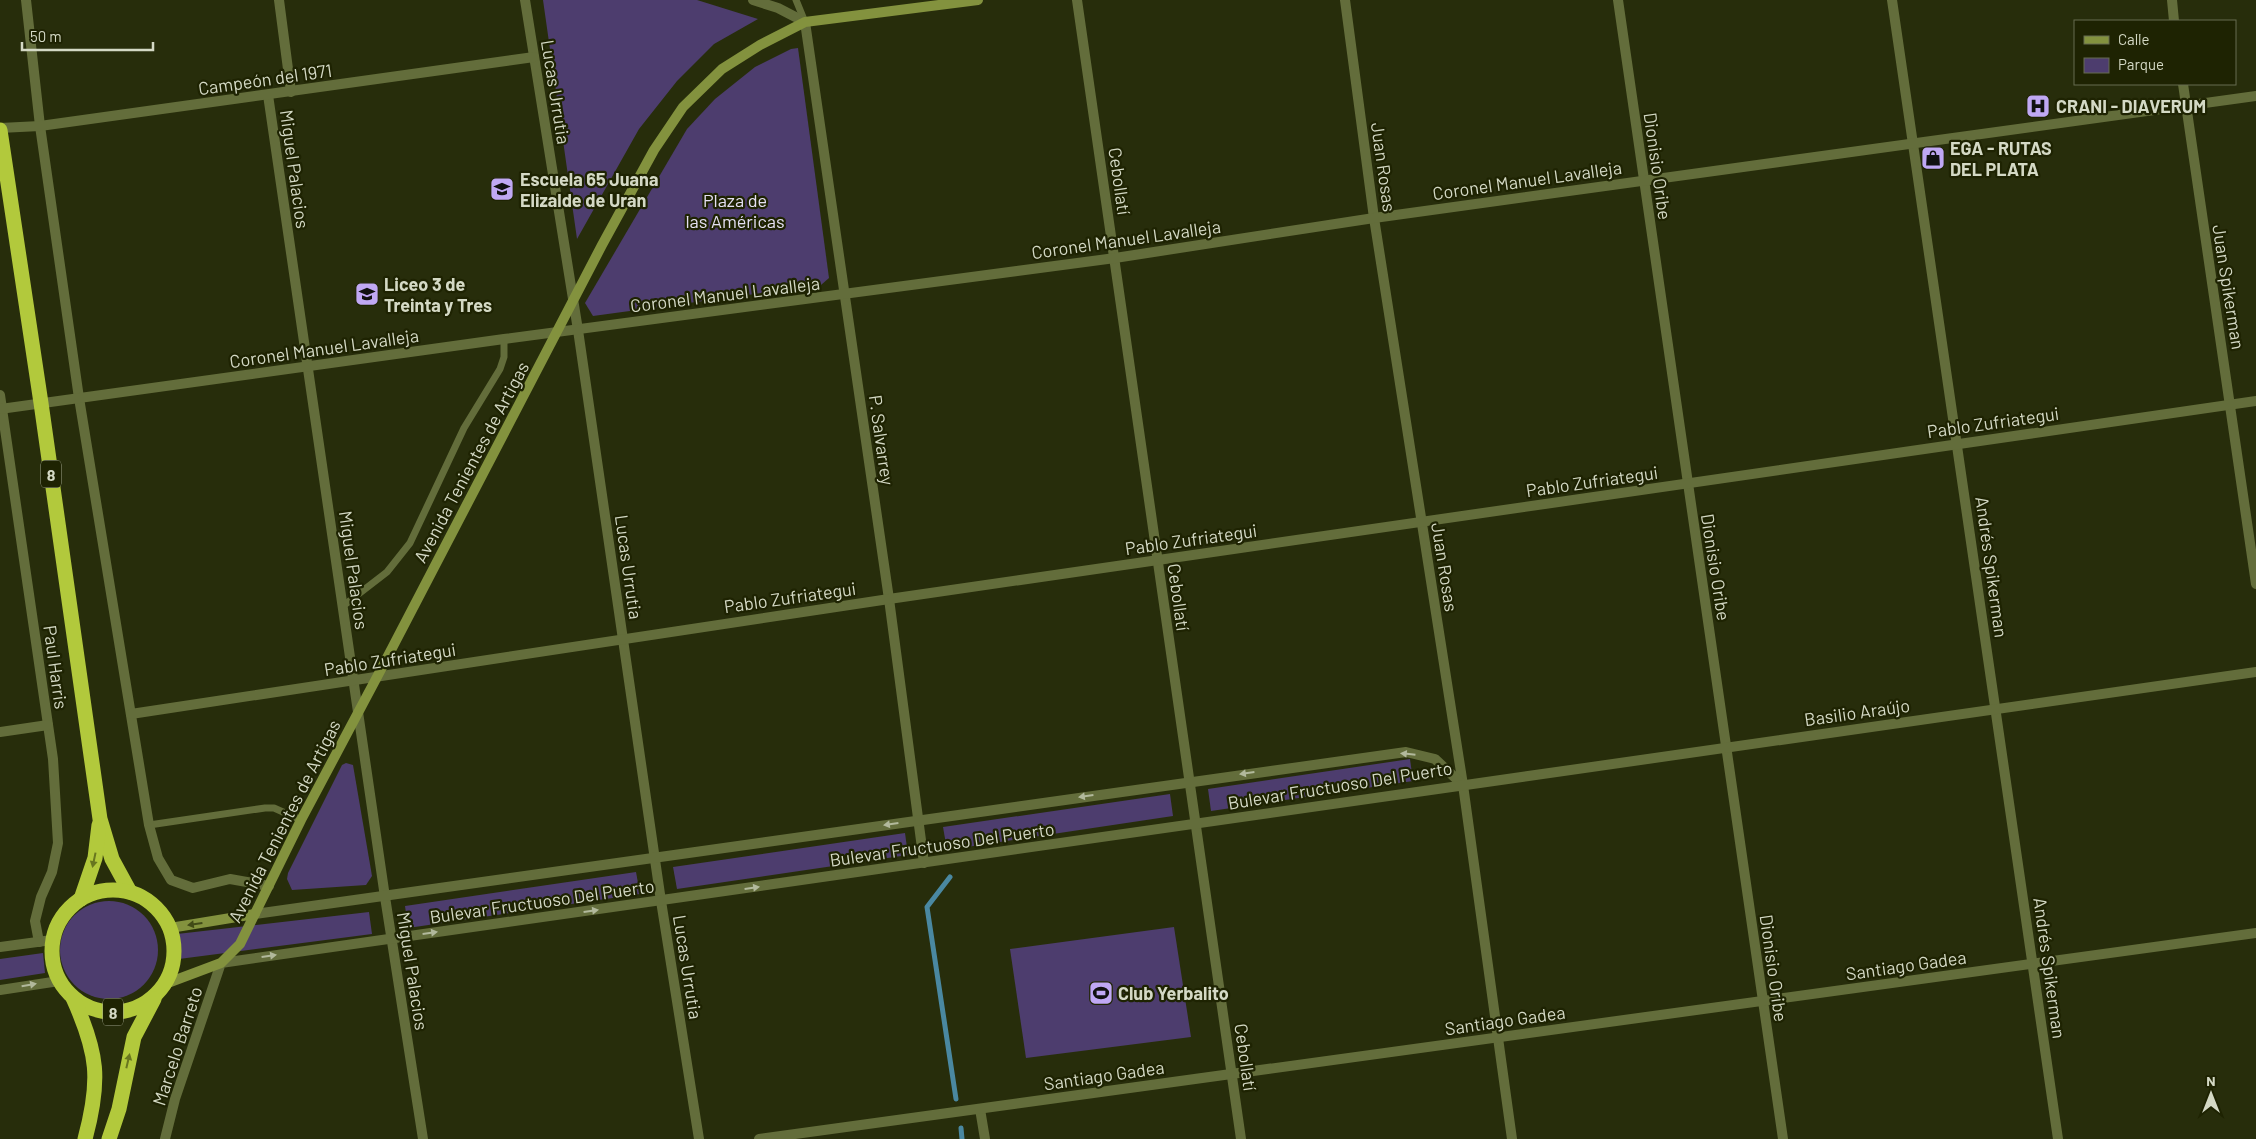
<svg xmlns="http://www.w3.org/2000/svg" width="2256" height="1139" font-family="Barlow,sans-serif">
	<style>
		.green { fill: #4d3d6e }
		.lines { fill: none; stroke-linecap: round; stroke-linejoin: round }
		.stream { stroke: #4a88a1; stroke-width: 5 }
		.lane { stroke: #636d3b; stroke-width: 7 }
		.street { stroke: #636d3b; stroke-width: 10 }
		.secondary { stroke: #83923e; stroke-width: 10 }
		.highway { stroke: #b2c93c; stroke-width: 15 }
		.oneway { fill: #b2b99c }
		.oneway2 { fill: #68761f }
		.oneway3 { fill: #414a17 }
		.labels { text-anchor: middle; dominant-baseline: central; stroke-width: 4.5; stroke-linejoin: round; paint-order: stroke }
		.shield { fill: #1e2302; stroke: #9da28a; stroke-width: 1 }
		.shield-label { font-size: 16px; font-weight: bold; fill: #d4d9c5 }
		.street-label { font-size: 18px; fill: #d4d9c5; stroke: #1e2302 }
		.poi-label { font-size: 18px; font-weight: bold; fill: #d4d9c5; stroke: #1e2302; text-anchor: start }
		.park-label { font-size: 18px; fill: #e5e0f3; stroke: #1e2302 }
	</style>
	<rect width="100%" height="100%" fill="#272d0b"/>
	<!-- green -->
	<g class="green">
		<path d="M543 0H697L758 19 714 44 677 81 639 129 577 239Z"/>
		<path d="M798 48 829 278 821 285 593 316 585 303 687 129 715 99 755 67 791 49Z"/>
		<path d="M1410 759 1413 781 1211 811 1208 789Z"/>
		<path d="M346 763 353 765 372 876 366 885 292 890 287 879 288 873 342 765Z"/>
		<path d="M1170 794 1173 816 947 850 943 827Z"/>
		<path d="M905 833 908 855 677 889 673 867Z"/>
		<path d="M636 872 640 894 408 928 405 906Z"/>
		<circle cx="109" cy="950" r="49"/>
		<path d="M369 912 372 934 179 959 177 934Z"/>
		<path d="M1174 927 1191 1037 1026 1058 1010 949Z"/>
		<path d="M43 953 45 973 0 980V959Z"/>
	</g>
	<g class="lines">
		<!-- stream -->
		<g class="stream">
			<path d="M950 877 927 907 956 1099"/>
			<path d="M961 1128 962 1139"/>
		</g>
		<!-- lane -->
		<g class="lane">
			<path d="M796 0 805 22"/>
			<path d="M343 606 387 572 410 543 464 428 500 369 504 357V339"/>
			<path d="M149 825 265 808H274L301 820"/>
		</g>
		<!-- street -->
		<g class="street">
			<path d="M26 0 40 126 79 398 149 825 158 858 171 880 193 888 230 879 269 886"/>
			<path d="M279 0 291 92"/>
			<path d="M525 0 578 330 661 901 699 1139"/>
			<path d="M753 0 778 8 805 22 889 599 924 863"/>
			<path d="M1077 0 1241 1139"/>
			<path d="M1345 0 1374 218 1463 785 1512 1139"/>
			<path d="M1618 0 1783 1139"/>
			<path d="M1892 0 2058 1139"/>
			<path d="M2172 0 2174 21"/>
			<path d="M2183 84 2256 584"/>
			<path d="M268 95 385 897 423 1139"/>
			<path d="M0 128 40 126 534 57"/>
			<path d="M0 395 53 759 58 843 52 872 41 897 35 921 39 942"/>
			<path d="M0 409 504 339 1115 258 1374 218 2256 96"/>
			<path d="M131 714 889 599 2256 401"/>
			<path d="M0 732 48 725"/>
			<path d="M255 914 1406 752 1435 759 1463 785"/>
			<path d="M0 947 52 940"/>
			<path d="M0 990 59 981"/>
			<path d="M980 1109 985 1139"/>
			<path d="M165 1139 175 1099 221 963 2256 672"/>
			<path d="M759 1139 2256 933"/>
		</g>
		<!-- secondary -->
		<g class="secondary">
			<path d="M170 928 255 914"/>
			<path d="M165 984 221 963 240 944 301 820 377 677 602 245 654 150 683 107 722 69 760 45 805 22 978 0"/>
		</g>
		<!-- highway -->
		<g class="highway">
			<path d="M0 130 41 403 100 819 112 859 130 892"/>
			<circle cx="113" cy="951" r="61"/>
			<path d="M81 899 95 858 99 825"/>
			<path d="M73 998C98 1053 101 1080 85 1139"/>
			<path d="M109 1139 119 1109 134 1037 154 999"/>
		</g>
	</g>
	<!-- one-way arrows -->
	<defs><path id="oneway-solid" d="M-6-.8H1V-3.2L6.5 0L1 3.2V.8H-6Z" transform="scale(1.25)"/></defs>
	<g class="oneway">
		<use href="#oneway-solid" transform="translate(1408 754) rotate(-174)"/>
		<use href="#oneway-solid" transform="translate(1247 773) rotate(172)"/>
		<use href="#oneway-solid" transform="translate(1086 796) rotate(172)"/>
		<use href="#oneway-solid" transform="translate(891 824) rotate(172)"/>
		<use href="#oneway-solid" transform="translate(752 888) rotate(-8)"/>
		<use href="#oneway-solid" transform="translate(591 911) rotate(-8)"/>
		<use href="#oneway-solid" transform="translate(430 933) rotate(-8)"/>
		<use href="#oneway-solid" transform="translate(269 956) rotate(-8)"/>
		<use href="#oneway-solid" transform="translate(29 985) rotate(-10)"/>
	</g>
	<g class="oneway2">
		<use href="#oneway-solid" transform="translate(94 860) rotate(102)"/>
		<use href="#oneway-solid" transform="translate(128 1061) rotate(-77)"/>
	</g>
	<use class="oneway3" href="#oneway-solid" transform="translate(195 924) rotate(172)"/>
	<!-- icons -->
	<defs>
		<g id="hospital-square" transform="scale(1.25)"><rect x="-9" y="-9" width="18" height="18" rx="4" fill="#c0a8f4" stroke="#1e2302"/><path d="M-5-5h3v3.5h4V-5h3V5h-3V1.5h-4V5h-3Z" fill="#111"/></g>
		<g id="shop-square" transform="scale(1.25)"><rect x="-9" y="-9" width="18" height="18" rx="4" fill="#c0a8f4" stroke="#1e2302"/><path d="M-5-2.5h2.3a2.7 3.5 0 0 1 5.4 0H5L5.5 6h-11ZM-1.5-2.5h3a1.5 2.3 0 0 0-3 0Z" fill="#111"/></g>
		<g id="school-square" transform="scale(1.25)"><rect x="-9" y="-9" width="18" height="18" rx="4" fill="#c0a8f4" stroke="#1e2302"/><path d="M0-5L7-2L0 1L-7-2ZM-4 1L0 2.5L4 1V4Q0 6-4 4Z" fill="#111"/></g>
		<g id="stadium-square" transform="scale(1.25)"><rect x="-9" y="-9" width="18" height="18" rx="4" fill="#c0a8f4" stroke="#1e2302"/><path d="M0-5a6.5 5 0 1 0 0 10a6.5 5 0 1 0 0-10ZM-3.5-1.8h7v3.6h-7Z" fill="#111"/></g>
	</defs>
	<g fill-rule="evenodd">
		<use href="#hospital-square" x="2038" y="106"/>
		<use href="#shop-square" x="1933" y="158"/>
		<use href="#school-square" x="502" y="189"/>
		<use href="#school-square" x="367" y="294"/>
		<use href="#stadium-square" x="1101" y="993"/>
	</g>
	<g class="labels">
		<!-- shield labels -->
		<g class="shield">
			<rect x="41" y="460.5" width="20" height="27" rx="4"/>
			<rect x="103" y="998.5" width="20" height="27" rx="4"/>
		</g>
		<g class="shield-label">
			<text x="51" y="474">8</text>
			<text x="113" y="1012">8</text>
		</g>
		<!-- street labels -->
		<g class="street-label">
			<text transform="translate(265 79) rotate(-8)">Campeón del 1971</text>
			<text transform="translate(556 92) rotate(81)">Lucas Urrutia</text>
			<text transform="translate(1658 166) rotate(82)">Dionisio Oribe</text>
			<text transform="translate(1384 167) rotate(82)">Juan Rosas</text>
			<text transform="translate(295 169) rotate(82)">Miguel Palacios</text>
			<text transform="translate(1527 180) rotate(-8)">Coronel Manuel Lavalleja</text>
			<text transform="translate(1120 181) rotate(82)">Cebollatí</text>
			<text transform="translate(1126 239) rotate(-8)">Coronel Manuel Lavalleja</text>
			<text transform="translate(2229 287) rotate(81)">Juan Spikerman</text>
			<text transform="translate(725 294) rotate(-7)">Coronel Manuel Lavalleja</text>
			<text transform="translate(324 348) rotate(-8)">Coronel Manuel Lavalleja</text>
			<text transform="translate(1993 422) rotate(-8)">Pablo Zufriategui</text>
			<text transform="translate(882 440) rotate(82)">P. Salvarrey</text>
			<text transform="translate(471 462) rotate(-62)">Avenida Tenientes de Artigas</text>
			<text transform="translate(1592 481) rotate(-8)">Pablo Zufriategui</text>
			<text transform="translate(1191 539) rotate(-8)">Pablo Zufriategui</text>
			<text transform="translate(629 567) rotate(82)">Lucas Urrutia</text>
			<text transform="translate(1445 567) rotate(81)">Juan Rosas</text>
			<text transform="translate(1716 567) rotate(81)">Dionisio Oribe</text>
			<text transform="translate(1992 567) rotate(82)">Andrés Spikerman</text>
			<text transform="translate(354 570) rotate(82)">Miguel Palacios</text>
			<text transform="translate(790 597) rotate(-8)">Pablo Zufriategui</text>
			<text transform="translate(1179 597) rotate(82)">Cebollatí</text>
			<text transform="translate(390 659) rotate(-9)">Pablo Zufriategui</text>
			<text transform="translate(56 667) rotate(82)">Paul Harris</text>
			<text transform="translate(1857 712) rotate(-8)">Basilio Araújo</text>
			<text transform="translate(1340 785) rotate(-9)">Bulevar Fructuoso Del Puerto</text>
			<text transform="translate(284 821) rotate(-63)">Avenida Tenientes de Artigas</text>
			<text transform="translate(942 844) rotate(-8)">Bulevar Fructuoso Del Puerto</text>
			<text transform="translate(542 901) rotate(-8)">Bulevar Fructuoso Del Puerto</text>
			<text transform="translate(1906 965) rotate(-8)">Santiago Gadea</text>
			<text transform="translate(688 967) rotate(81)">Lucas Urrutia</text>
			<text transform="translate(1774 968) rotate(82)">Dionisio Oribe</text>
			<text transform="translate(2050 968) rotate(82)">Andrés Spikerman</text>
			<text transform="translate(413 971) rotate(81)">Miguel Palacios</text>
			<text transform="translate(1505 1020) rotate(-8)">Santiago Gadea</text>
			<text transform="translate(177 1046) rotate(-72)">Marcelo Barreto</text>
			<text transform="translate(1246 1057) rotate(82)">Cebollatí</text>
			<text transform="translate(1104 1075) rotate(-8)">Santiago Gadea</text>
		</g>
		<!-- poi labels -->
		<g class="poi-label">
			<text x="2056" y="106">CRANI - DIAVERUM</text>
			<text x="1950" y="148">EGA - RUTAS<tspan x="1950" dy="21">DEL PLATA</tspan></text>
			<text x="520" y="179">Escuela 65 Juana<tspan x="520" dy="21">Elizalde de Uran</tspan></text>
			<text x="384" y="284">Liceo 3 de<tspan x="384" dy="21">Treinta y Tres</tspan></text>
			<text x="1118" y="993">Club Yerbalito</text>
		</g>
		<!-- park labels -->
		<g class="park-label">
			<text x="735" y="200">Plaza de<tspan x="735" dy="21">las Américas</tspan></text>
		</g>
	</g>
	<!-- legend -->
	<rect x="2074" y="20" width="162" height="65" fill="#1e2302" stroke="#676c50"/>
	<rect x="2084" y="36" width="25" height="8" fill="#83923e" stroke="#676c50"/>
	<text x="2118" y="45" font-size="15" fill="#d4d9c5">Calle</text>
	<rect x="2084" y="58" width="25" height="15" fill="#4d3d6e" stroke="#676c50"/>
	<text x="2118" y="70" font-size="15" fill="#d4d9c5">Parque</text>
	<!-- north arrow -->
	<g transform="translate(2211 1094)" stroke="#1e2302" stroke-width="4" paint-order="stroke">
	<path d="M0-4L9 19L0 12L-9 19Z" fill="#d4d9c5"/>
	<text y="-8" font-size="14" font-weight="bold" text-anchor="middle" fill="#d4d9c5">N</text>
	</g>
	<!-- scale -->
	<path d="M22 42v8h131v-8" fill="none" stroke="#d4d9c5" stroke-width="2.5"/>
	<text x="30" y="42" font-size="15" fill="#d4d9c5" stroke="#1e2302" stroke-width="4" paint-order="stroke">50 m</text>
</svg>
